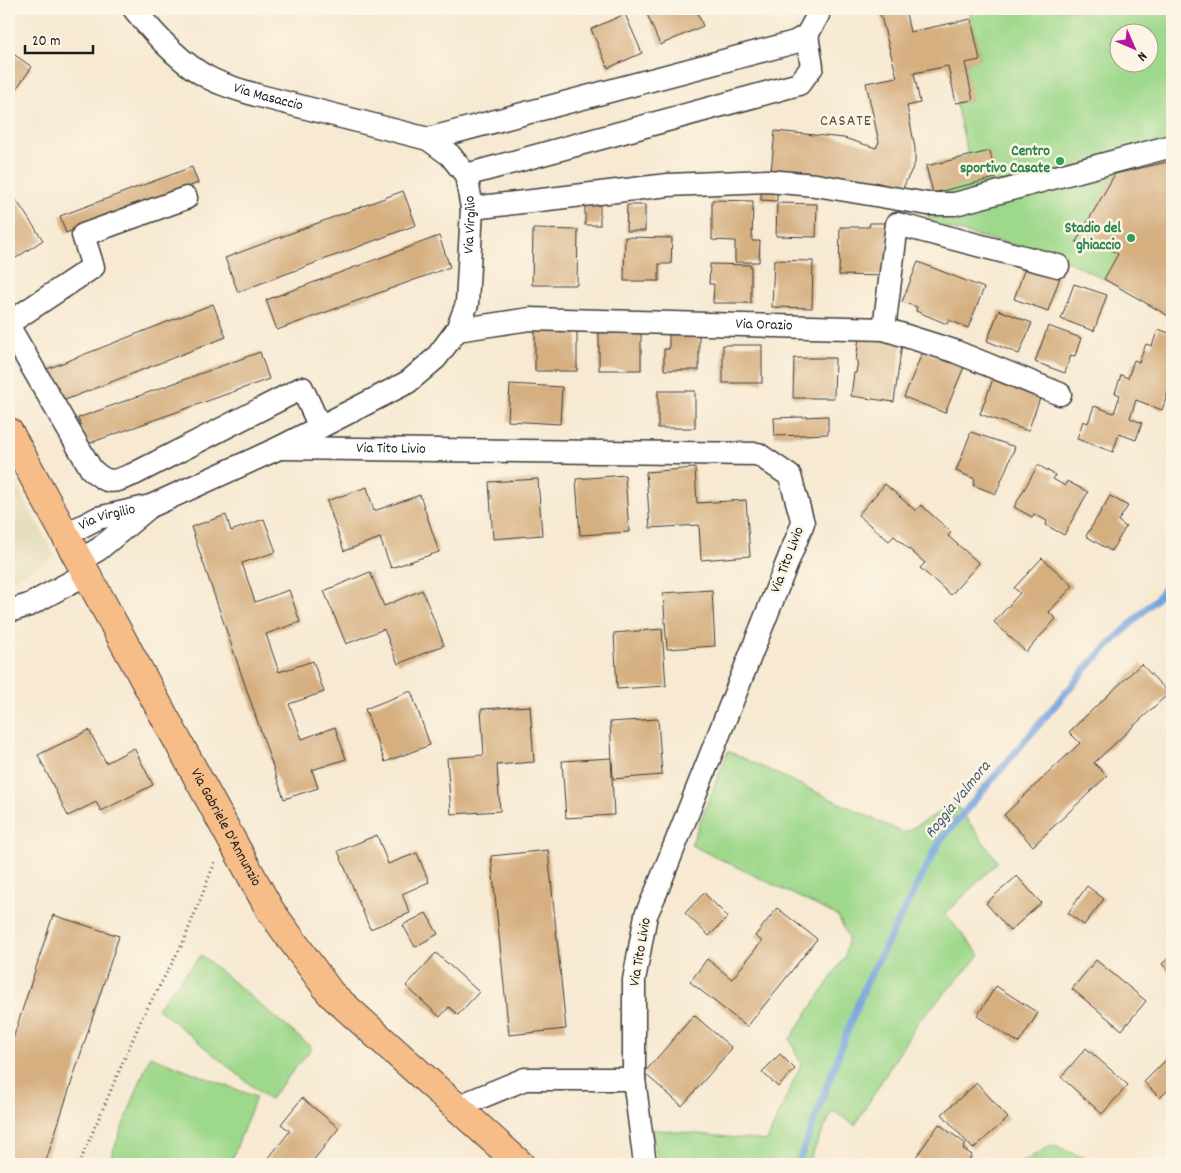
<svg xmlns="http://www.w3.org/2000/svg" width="1181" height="1173" font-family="Dekko,sans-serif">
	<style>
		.built { fill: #e3dcba }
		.green { fill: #9ed88b; stroke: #5d7a54; fill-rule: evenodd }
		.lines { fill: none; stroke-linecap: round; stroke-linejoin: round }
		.stream { stroke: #73a3dd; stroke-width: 7 }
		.building { fill: #d5af80 }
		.minor-casing { stroke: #3d3b37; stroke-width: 25 }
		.major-casing { stroke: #3d3b37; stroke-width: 30 }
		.path { stroke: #3d3b37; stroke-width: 3; stroke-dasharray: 1 4; stroke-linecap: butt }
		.minor { stroke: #fff; stroke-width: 22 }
		.major { stroke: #f7bd88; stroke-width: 28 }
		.leisure-dot { fill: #2e9e5b; stroke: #fcf5e5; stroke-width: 2 }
		.labels { text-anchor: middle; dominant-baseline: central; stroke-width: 5; stroke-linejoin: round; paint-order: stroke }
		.street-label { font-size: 15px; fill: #1c1c1c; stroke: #fcf5e5 }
		.leisure-label { font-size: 15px; font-weight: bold; fill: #27864d; stroke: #fcf5e5; text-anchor: end }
		.neighbourhood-label { font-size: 16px; letter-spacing: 1px; fill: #5d4f3f; stroke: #fcf5e5 }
		.water-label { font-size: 16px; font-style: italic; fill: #435973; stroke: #fcf5e5 }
	</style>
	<rect width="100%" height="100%" fill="#fcf5e5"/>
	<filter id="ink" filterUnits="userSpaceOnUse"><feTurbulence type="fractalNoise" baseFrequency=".02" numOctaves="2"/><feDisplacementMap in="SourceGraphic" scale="10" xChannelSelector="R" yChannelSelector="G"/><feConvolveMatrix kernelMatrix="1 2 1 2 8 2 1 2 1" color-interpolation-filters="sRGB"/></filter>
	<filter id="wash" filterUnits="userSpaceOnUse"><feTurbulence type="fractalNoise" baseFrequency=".0096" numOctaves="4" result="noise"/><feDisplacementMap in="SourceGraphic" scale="20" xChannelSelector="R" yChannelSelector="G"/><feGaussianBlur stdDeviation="1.12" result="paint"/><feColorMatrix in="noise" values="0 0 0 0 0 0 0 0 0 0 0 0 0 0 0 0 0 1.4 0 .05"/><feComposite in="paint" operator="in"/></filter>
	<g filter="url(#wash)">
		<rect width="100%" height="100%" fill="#f7e9d2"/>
		<!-- built -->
		<path class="built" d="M9 471 55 556 9 582Z"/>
		<!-- green -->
		<g class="green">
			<path d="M969 9H1172V318L1104 279 1056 256 927 223 933 193 926 166 968 156 956 103 972 100 965 63 980 59ZM1118 32H1148V62H1118Z"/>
			<path d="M728 751 904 833 955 803 998 862 945 914 980 955 918 1022 855 1125 833 1111 807 1164H659L651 1129 767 1141 801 1064 790 1039 845 957 848 937 838 916 691 845Z"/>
			<path d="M201 955 312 1048 269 1100 157 1008Z"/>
			<path d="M150 1056 256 1097 230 1164H108Z"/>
			<path d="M1052 1145 1100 1164H1019Z"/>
		</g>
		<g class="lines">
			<!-- stream -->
			<path class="stream" d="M798 1164 849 1027 866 984 940 841 1091 663 1156 599 1172 580"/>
		</g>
		<g id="blocks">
			<!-- building -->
			<g class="building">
				<path d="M653 9H696L703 26 660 45 647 14 654 11Z"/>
				<path d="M879 9H905L910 32 971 19 980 60 965 63 973 100 956 103 948 66 914 73 920 103 907 106 915 148V163L902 190 876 182 874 187 839 177V179L771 172 775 131 844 138 876 148 879 142 866 83 897 77Z"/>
				<path d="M625 14 642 53 608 68 591 29Z"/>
				<path d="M9 51 32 67 9 99Z"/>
				<path d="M990 151 996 178 933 193 926 166Z"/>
				<path d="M1172 161V318L1104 279 1118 254 1099 243 1094 252 1076 242 1115 174Z"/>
				<path d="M192 167 198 183 66 233 60 216Z"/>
				<path d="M761 189H777V201L761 200Z"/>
				<path d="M9 191H10L43 240 10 262 9 260Z"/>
				<path d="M403 191 416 225 238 292 225 258Z"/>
				<path d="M712 200 753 201 752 241H760L759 262H735V241L712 240Z"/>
				<path d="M777 203 817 204 816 237 776 236Z"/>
				<rect x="585" y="205" width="15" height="20"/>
				<path d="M627 205H645V231H626Z"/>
				<path d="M870 223H888L887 276 839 275 840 227H869Z"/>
				<path d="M533 229 578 230 577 285H532Z"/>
				<path d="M439 236 450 267 277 330 266 300Z"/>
				<path d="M625 237 672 238 671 264H659V281H624Z"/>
				<path d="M774 260 813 261 812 308 772 307Z"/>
				<path d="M918 262 984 288 968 328 949 320 947 324 916 311 917 307 902 302Z"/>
				<path d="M710 264 751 265V303H713L714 284H709Z"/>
				<path d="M1026 265 1060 277 1048 311 1014 299Z"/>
				<path d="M1074 284 1107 295 1094 331 1061 319Z"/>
				<path d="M213 304 226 337 55 404 42 371Z"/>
				<path d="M999 310 1032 323 1019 354 987 341Z"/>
				<rect x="535" y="325" width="42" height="46"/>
				<path d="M1048 326 1081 338 1075 356 1071 355 1065 373 1035 362Z"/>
				<path d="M1158 329 1172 334V393L1168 392 1162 410 1136 400 1130 418 1142 423 1136 440 1119 434 1113 452 1077 439 1083 421 1088 423 1094 406 1114 413 1120 395 1115 393 1121 375 1128 378 1134 360 1139 362 1146 344 1152 346Z"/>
				<rect x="599" y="332" width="42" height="38"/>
				<path d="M669 332H699V370H664V349H669Z"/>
				<path d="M859 337 902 343 894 402 851 396 854 373H856L858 361H856Z"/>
				<rect x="723" y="345" width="39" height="38"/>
				<path d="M923 351 964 367 945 413 904 397Z"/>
				<path d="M260 352 269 379 87 444 78 418Z"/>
				<path d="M794 358H835L834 398H793Z"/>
				<path d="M994 376 1042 393 1028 431 980 414Z"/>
				<path d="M510 384 562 387 560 424 508 421Z"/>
				<rect x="658" y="391" width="37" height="37"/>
				<path d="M828 416V434L775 436 774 418Z"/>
				<path d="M971 432 1015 447 996 494 973 485 975 479 956 471Z"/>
				<path d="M1038 465 1055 475 1053 479 1065 486 1067 481 1088 492 1064 535 1046 525 1047 521 1034 514 1032 517 1014 507Z"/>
				<path d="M695 468 697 503 746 500 750 556 701 560 699 525 650 528 646 472Z"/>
				<path d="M625 475 629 532 580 535 576 479Z"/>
				<path d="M538 479 542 535 493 539 489 482Z"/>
				<path d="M885 484 916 511 921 505 951 532 948 536 979 563 951 595 920 568 925 563 894 536 889 541 858 515Z"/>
				<path d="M367 487 374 511 420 495 439 552 391 568 380 538 344 551 327 501Z"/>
				<path d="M1110 496 1128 506 1118 521 1126 527 1111 551 1086 536Z"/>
				<path d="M226 515 231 531 264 519 276 552 242 563 255 602 289 590 300 622 266 634 279 672 313 661 324 692 289 704 302 739 335 727 346 759 312 770 318 788 284 799 191 527Z"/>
				<path d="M1042 558 1073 586 1049 612 1056 619 1026 652 994 622 1020 593 1014 588Z"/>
				<path d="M370 572 384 606 422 590 444 645 398 664 384 629 346 644 324 591Z"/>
				<path d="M712 590 715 646 667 649 663 593Z"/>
				<path d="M662 629 666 686 617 689 614 633Z"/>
				<path d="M1141 664 1169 693 1094 763 1107 776 1033 846 1004 815 1080 743 1069 732Z"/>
				<path d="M411 691 430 745 385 762 365 709Z"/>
				<path d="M530 706 534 762 497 765 500 811 451 814 447 758 484 755 481 709Z"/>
				<path d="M658 719 662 775 613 779 610 722Z"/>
				<path d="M89 730 106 763 134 748 153 785 101 811 96 802 68 816 38 755Z"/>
				<path d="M611 758 614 815 566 818 562 761Z"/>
				<path d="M377 835 388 864 417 853 429 882 402 894 410 913 370 929 338 851Z"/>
				<path d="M548 850 566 1029 509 1035 491 856Z"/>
				<path d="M1017 876 1041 903 1010 931 986 903Z"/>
				<path d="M1087 886 1104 899 1084 925 1068 913Z"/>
				<path d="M704 893 728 917 709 936 685 913Z"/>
				<path d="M777 908 817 939 747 1027 690 982 707 959 732 979 762 941 755 936Z"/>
				<path d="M426 913 438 934 415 947 403 925Z"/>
				<path d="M53 915 119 936 45 1164H18L9 1161V1051Z"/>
				<path d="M436 953 479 992 458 1015 449 1007 440 1017 406 986Z"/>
				<path d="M1172 955V975L1162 964Z"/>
				<path d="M1096 960 1146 1001 1122 1030 1072 989Z"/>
				<path d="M996 986 1038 1013 1019 1043 977 1016Z"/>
				<path d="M694 1015 732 1048 682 1106 644 1073Z"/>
				<path d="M1086 1048 1128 1085 1102 1114 1061 1077Z"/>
				<path d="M780 1054 795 1069 778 1087 762 1072Z"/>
				<path d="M1172 1054V1086L1160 1098 1144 1082Z"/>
				<path d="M977 1083 1008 1118 973 1149 942 1114Z"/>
				<path d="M302 1098 339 1128 312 1162 315 1164H264L290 1131 281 1124Z"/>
				<path d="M939 1124 966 1144 963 1149 972 1155 966 1164H927L916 1157Z"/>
			</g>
		</g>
	</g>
	<g filter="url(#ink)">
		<use href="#blocks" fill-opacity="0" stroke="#3d3b37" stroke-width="1"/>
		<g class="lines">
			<!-- minor casing -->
			<g class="minor-casing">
				<g id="minor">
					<path id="s1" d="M134 9C154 34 180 63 209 78 224 86 240 90 256 95L428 139"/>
					<path d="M466 175 799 84 812 67 807 35"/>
					<path d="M472 208 668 185 767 181 816 185 928 204H955L1172 146"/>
					<path d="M9 323 93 267 83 235 186 198"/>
					<path d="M9 327 91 469C109 486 113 482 134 474L302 388 320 427"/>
					<path d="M884 329 897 224 1058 266"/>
					<path id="s2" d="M457 330 530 319 884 329 954 351 1060 394"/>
					<path id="s3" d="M279 448 758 454 790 476 803 523 657 890 646 915 634 980V1079L645 1164"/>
					<path id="s4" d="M65 535 98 518 151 506 279 448 408 382 436 358 457 330 467 304 472 208 466 175 450 155 428 139 795 42 807 35 818 15 817 9"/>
					<path d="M79 561 99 549 147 509"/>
					<path d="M9 611 29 605 86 574"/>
					<path d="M457 1107 525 1079H634"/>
				</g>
			</g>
			<!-- major casing -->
			<g class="major-casing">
				<g id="major">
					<path id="s5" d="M9 432 270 910 331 994 520 1164"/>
				</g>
			</g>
			<!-- path -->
			<path class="path" d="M79 1164 142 1018 183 943 215 862"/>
			<!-- minor -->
			<use href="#minor" class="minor"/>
			<!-- major -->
			<use href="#major" class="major"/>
		</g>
	</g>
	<!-- markers -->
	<g class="leisure-dot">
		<circle cx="1060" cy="161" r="5"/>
		<circle cx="1131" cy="238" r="5"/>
	</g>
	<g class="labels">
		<!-- street labels -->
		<g class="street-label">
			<text stroke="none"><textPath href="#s1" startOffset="165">Via Masaccio</textPath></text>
			<text stroke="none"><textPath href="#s4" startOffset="556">Via Virgilio</textPath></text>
			<text stroke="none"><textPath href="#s2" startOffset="308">Via Orazio</textPath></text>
			<text stroke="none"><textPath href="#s3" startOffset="112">Via Tito Livio</textPath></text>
			<text stroke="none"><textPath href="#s4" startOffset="46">Via Virgilio</textPath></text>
			<text transform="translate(788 560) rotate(-69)">Via Tito Livio</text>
			<text stroke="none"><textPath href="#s5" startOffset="451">Via Gabriele D'Annunzio</textPath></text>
			<text transform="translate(641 952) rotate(-80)">Via Tito Livio</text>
		</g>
		<!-- leisure labels -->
		<g class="leisure-label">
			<text x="1050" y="152">Centro<tspan x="1050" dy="17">sportivo Casate</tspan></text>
			<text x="1121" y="229">Stadio del<tspan x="1121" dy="17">ghiaccio</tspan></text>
		</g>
		<!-- neighbourhood labels -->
		<g class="neighbourhood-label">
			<text x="846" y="121">CASATE</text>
		</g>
		<!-- water labels -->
		<g class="water-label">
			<text transform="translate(958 800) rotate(-51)">Roggia Valmora</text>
		</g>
	</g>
	<!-- margin -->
	<rect width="1181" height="1173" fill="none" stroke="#fcf5e5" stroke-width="30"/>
	<!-- north arrow -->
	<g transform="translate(1134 48) rotate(135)"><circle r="24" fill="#fcf5e5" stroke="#a29e95"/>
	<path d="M0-4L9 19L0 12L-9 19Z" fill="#b5179e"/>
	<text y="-8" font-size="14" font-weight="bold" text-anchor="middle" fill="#1c1c1c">N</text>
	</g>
	<!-- scale -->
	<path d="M25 45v8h68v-8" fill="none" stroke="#1c1c1c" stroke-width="2.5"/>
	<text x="32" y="45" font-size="15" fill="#1c1c1c" stroke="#fcf5e5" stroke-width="4" paint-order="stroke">20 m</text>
</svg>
